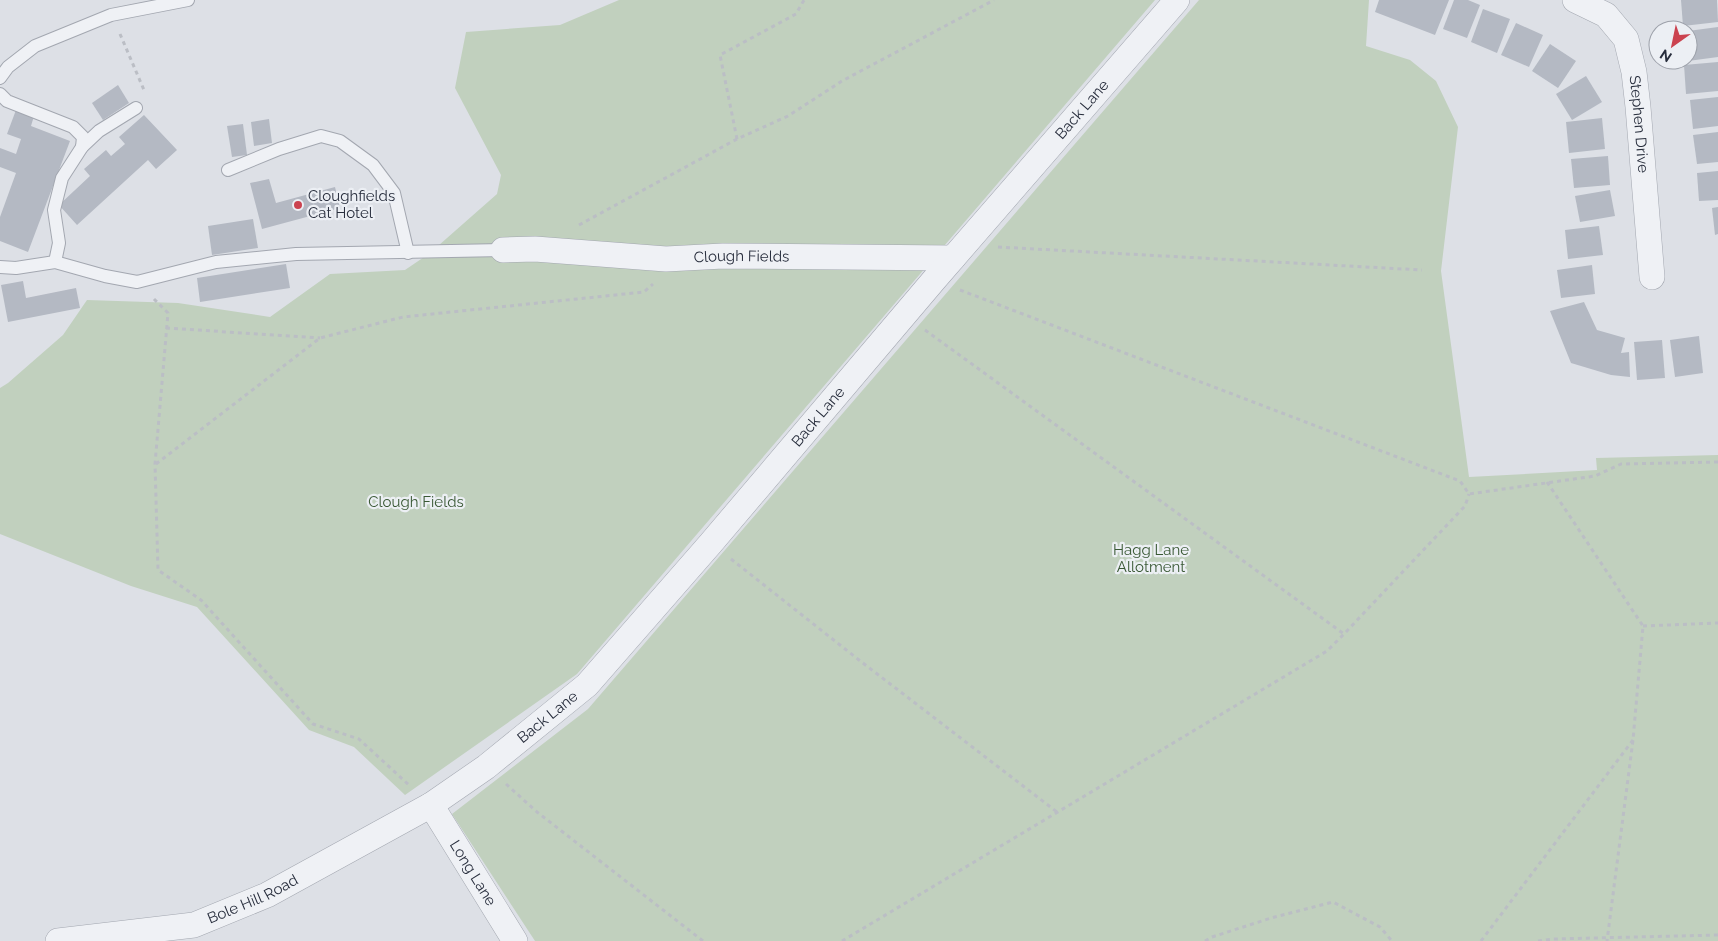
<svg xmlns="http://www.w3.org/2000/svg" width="1718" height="941" font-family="Raleway,sans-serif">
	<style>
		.green { fill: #c1d0be }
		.building { fill: #b4b9c3 }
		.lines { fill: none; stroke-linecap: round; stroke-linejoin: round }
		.lane-casing { stroke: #a3a7b0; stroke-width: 14 }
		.street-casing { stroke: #a3a7b0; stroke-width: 26 }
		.path { stroke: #bbbec5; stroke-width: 3; stroke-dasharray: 4 4; stroke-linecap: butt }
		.lane { stroke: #eff1f5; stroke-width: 12 }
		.street { stroke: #eff1f5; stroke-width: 25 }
		.poi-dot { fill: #cb424f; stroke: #eceff4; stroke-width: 2 }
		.labels { text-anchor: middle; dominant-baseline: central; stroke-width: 4.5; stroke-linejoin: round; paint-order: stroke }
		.street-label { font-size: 15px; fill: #272d3c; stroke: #eceff4 }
		.poi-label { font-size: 15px; fill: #272d3c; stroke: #eceff4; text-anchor: start }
		.park-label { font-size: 15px; fill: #395834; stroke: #eceff4 }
	</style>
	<rect width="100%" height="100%" fill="#dde0e6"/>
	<!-- green -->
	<g class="green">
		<path d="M619 0H1155L577 674 405 795 354 747 309 730 197 607 131 586 0 534V388L8 383 63 335 87 300 178 303 270 317 330 274 405 270 430 253 497 194 501 175 455 88 466 32 560 25Z"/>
		<path d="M1199 0H1369L1366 46 1410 60 1436 81 1458 127 1441 271 1469 477 1597 470 1596 458 1718 455V941H535L452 814 588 709Z"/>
	</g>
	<!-- building -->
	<g class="building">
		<path d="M1379 0H1449L1435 35 1375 12Z"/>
		<path d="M1454 0H1468L1480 5 1467 38 1443 29Z"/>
		<path d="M1681 0H1717L1718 22 1683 26Z"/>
		<path d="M1483 9 1510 19 1497 53 1471 42Z"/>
		<path d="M1516 23 1543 35 1529 67 1501 55Z"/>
		<path d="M1718 27V57L1688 61V31Z"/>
		<path d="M1550 44 1576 61 1558 88 1532 71Z"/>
		<path d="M1718 62V91L1686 94 1684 65Z"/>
		<path d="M1586 76 1602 102 1572 120 1556 94Z"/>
		<path d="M118 85 129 103 103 120 92 103Z"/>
		<path d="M1718 97V126L1693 129 1690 100Z"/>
		<path d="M16 110 34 116 31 126 70 141 28 252 0 241V217L16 173 0 167V148L16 154 21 139 7 134Z"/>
		<path d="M144 115 177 150 156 169 148 160 77 225 59 205 90 176 84 169 106 150 111 156 125 144 119 137Z"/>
		<path d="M1602 118 1605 149 1569 153 1566 122Z"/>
		<path d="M269 119 272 143 254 146 251 122Z"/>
		<path d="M243 124 247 155 232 157 227 126Z"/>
		<path d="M1718 132V162L1697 164 1693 135Z"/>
		<path d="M1608 156 1610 185 1574 188 1571 159Z"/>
		<path d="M1718 171V200L1699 201 1697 173Z"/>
		<path d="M269 179 276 203 335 187 340 208 262 229 250 183Z"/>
		<path d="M1610 190 1615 216 1580 222 1575 196Z"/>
		<path d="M1718 207V234L1715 235 1712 208Z"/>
		<path d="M253 219 258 248 212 255 208 226Z"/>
		<path d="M1599 226 1603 255 1568 259 1565 230Z"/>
		<path d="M286 264 290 288 200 302 197 278Z"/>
		<path d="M1592 265 1595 294 1561 298 1557 270Z"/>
		<path d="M23 281 26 298 76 288 80 308 8 322 1 285Z"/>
		<path d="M1584 302 1597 330 1625 338 1621 353 1629 352 1630 377 1611 375 1571 363 1550 311Z"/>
		<path d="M1699 336 1703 373 1675 377 1670 340Z"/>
		<path d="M1662 340 1665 378 1637 380 1634 342Z"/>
	</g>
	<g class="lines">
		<!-- lane casing -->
		<g class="lane-casing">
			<g id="lane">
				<path d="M0 78 8 67 35 46 111 15 188 0"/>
				<path d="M0 94 7 101 73 127 83 137 82 147"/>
				<path d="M228 170 279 149 321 136 340 141 373 165 394 193 408 253"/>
				<path d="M55 262 59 243 54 210 62 178 82 147 99 131 136 108"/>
				<path d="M0 267 16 268 55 262 105 276 137 282 216 262 296 254 503 250"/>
			</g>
		</g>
		<!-- street casing -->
		<g class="street-casing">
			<g id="street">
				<path id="s1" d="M1575 0 1606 15 1626 39 1634 72 1638 107 1652 277"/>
				<path id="s2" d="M503 250 535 249 666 259 723 256 953 258"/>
				<path id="s3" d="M431 805 515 941"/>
				<path id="s4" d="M58 941 194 925 267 895 431 805 486 767 587 685 711 543 934 280 1177 0"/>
			</g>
		</g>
		<!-- path -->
		<g class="path">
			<path d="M120 34 144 90"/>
			<path d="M737 139 720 55 796 14 804 0"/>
			<path d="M579 225 737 139 788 116 842 81 994 0"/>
			<path d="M998 247 1422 270"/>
			<path d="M960 290 1460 481 1469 494 1595 476 1621 464 1718 462"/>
			<path d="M154 299 168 313 155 464 158 570 201 600 313 724 359 739 410 786"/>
			<path d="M166 328 320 338"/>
			<path d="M925 330 1344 634"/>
			<path d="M156 464 320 338 403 317 644 292 653 284"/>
			<path d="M1547 482 1643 626 1633 740 1607 941"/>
			<path d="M731 559 859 660 1057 812"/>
			<path d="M1643 626 1718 623"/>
			<path d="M506 784 537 812 703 941"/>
			<path d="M842 941 1327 651 1344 634 1465 506 1469 494"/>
			<path d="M1205 941 1212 937 1271 918 1333 902 1380 927 1392 941"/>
			<path d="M1481 941 1633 740"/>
			<path d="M1538 941 1553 939 1718 935"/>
		</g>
		<!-- lane -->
		<use href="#lane" class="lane"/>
		<!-- street -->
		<use href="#street" class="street"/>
	</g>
	<!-- markers -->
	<circle class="poi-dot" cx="298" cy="205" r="5"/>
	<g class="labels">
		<!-- street labels -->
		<g class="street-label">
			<text stroke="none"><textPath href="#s4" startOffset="1359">Back Lane</textPath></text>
			<text stroke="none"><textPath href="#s1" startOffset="152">Stephen Drive</textPath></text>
			<text stroke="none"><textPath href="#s2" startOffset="239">Clough Fields</textPath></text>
			<text stroke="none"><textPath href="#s4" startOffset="954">Back Lane</textPath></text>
			<text stroke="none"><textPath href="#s4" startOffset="549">Back Lane</textPath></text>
			<text stroke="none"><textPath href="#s3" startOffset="80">Long Lane</textPath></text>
			<text stroke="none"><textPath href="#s4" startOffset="201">Bole Hill Road</textPath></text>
		</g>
		<!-- poi labels -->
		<g class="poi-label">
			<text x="308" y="196">Cloughfields<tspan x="308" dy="17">Cat Hotel</tspan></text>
		</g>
		<!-- park labels -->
		<g class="park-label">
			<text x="416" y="502">Clough Fields</text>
			<text x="1151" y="550">Hagg Lane<tspan x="1151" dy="17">Allotment</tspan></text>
		</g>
	</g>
	<!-- north arrow -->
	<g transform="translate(1673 45) rotate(213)"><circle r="24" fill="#eceff4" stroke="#9da1aa"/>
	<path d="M0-4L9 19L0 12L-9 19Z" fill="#cb424f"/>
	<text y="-8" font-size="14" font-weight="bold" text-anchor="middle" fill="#272d3c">N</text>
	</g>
</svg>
